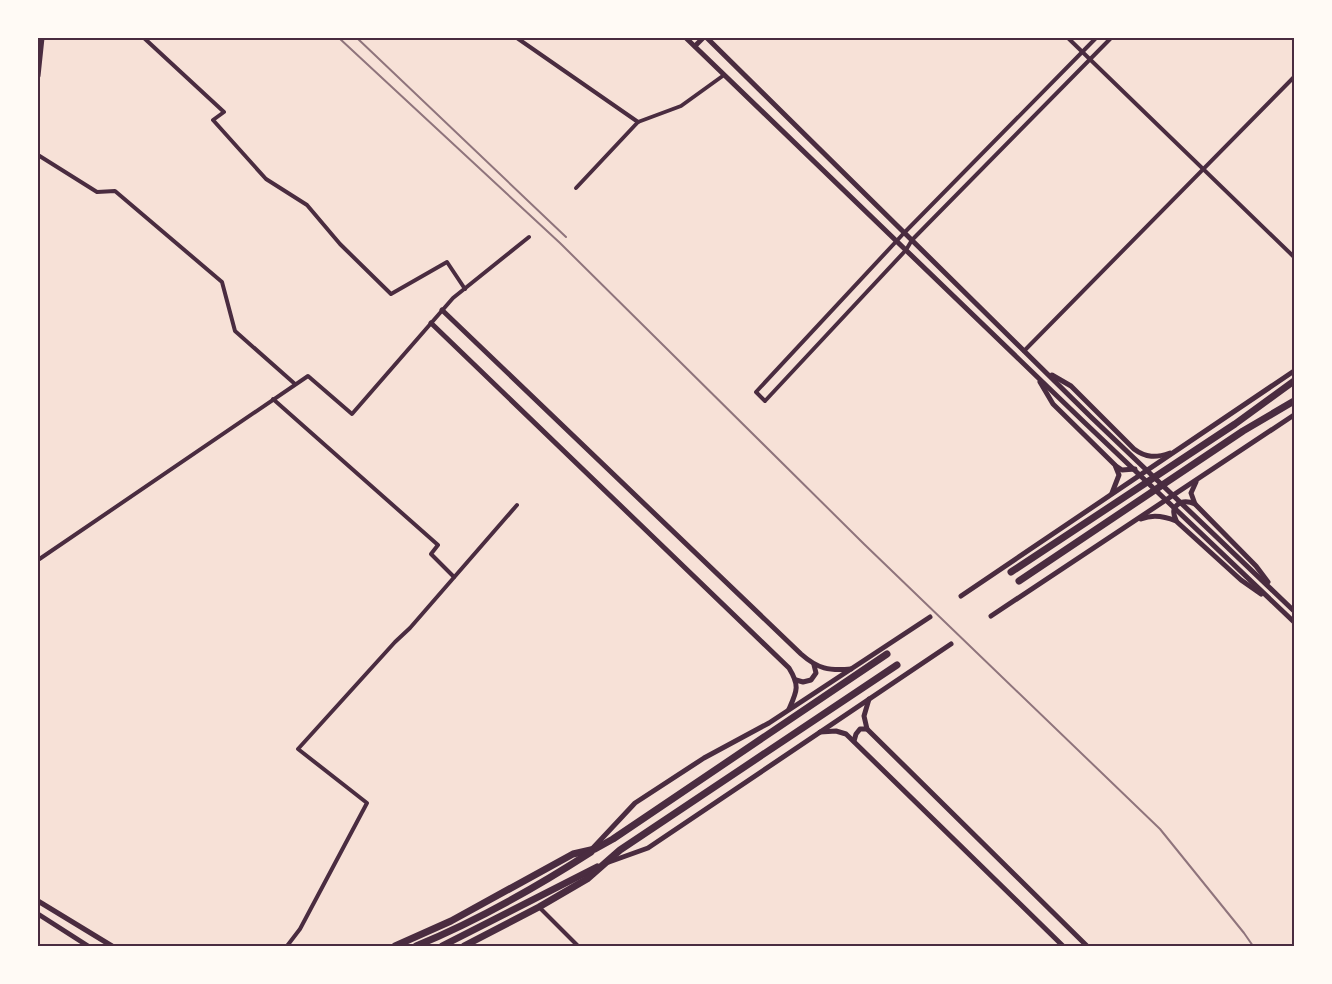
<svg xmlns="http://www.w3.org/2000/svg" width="1332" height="984" font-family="'Public Sans',sans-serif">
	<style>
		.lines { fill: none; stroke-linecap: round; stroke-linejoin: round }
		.minor { stroke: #4a2c40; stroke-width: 4 }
		.tertiary { stroke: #4a2c40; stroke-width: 5 }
		.secondary { stroke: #4a2c40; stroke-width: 5 }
		.trunk { stroke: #4a2c40; stroke-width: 7 }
		.rail { stroke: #8f747c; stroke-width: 2 }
		.neatline { fill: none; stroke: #4a2c40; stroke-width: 2 }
	</style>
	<rect width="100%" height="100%" fill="#f7e1d7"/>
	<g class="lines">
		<!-- minor -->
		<g class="minor">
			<path d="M144 38 224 112 213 120 266 179 307 205 340 244 391 294 447 262 465 289"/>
			<path d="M517 38 638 122"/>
			<path d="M1068 38 1294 257"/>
			<path d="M1096 38 904 233 756 392 765 401 906 250 912 240 1111 38"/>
			<path d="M38 155 97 192 115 191 222 282 235 331 295 384"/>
			<path d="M576 188 638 122 681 106 724 75"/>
			<path d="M1024 351 1294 77"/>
			<path d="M273 399 438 545 431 554 454 577"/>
			<path d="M38 560 308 376 352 414 453 298 529 237"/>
			<path d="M539 907 578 946"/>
			<path d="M287 946 300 929 367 803 298 749 395 642 410 628 517 505"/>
		</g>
		<!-- tertiary -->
		<g class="tertiary">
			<path d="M442 310 801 654C818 669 829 671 851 669"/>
			<path d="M431 323 789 668C800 686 797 691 789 709"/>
			<path d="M796 680 803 682 811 680 816 673 814 665"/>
			<path d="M869 699 864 716 867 729 1087 946"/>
			<path d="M820 732 836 731 846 734 1063 946"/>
			<path d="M854 741 856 734 860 729H867"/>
		</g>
		<!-- secondary -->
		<g class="secondary">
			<path d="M686 38 1084 422 1294 622"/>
			<path d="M707 38 1091 417 1294 611"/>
			<path d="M695 46 703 38"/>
			<path d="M38 76 42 38"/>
			<path d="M1052 375 1071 386 1134 449C1146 458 1156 458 1170 453"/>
			<path d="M1040 382 1053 404 1115 465 1119 475 1112 493"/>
			<path d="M1116 466 1122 470 1135 469"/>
			<path d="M1196 482 1191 493 1195 504 1256 566 1268 582"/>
			<path d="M1141 519C1153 514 1164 516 1176 521L1241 580 1261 594"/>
			<path d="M1176 520C1169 506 1181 498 1195 504"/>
			<path d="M961 596 1294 371"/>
			<path d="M991 616 1294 415"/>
			<path d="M592 849 635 803 704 758 769 723 930 617"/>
			<path d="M609 862 648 848 951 644"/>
			<path d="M38 901 112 946"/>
			<path d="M38 914 88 946"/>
		</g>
		<!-- trunk -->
		<g class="trunk">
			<path d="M1011 572 1235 424 1294 381"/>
			<path d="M1019 581 1243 431 1294 401"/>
			<path d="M395 946 451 921 573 854 595 849 613 839 887 654"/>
			<path d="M416 946C477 921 535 888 591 852"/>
			<path d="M442 946 597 867"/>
			<path d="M464 946 539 907 587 879 620 850 897 665"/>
		</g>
		<!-- rail -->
		<g class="rail">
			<path d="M339 38 560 243 864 544 1160 829 1244 933 1253 946"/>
			<path d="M357 38 566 237"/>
		</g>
	</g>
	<!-- border -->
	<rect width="1332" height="984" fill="none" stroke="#fffaf5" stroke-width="78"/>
	<rect x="39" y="39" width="1254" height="906" class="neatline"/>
</svg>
